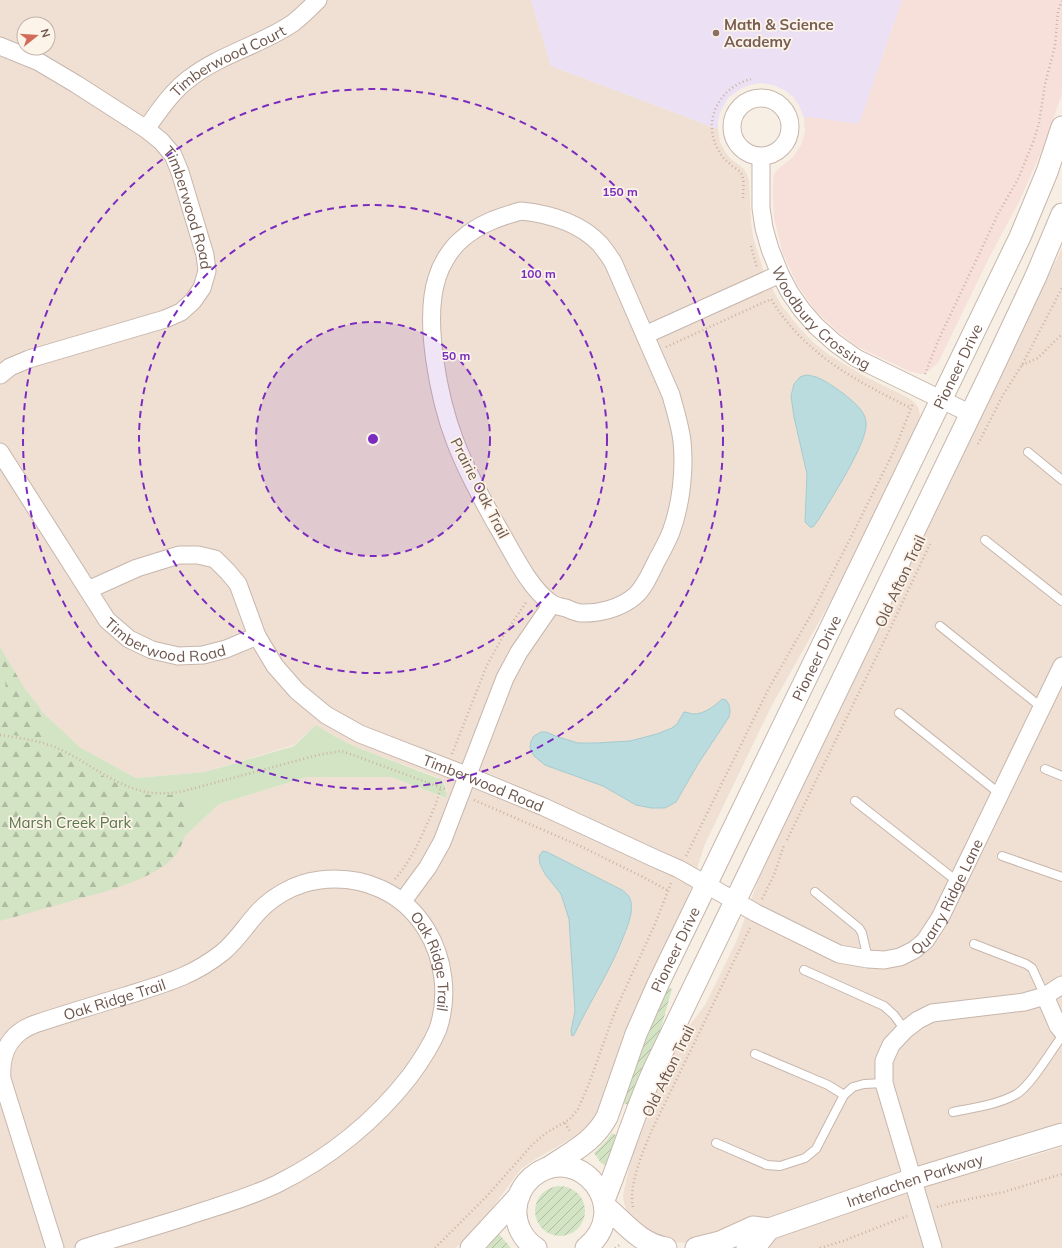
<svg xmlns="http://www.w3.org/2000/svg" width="1062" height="1248" font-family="Mulish,sans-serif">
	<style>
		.residential { fill: #efe0d3; fill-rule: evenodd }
		.commercial { fill: #f7e0d9 }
		.education { fill: #ece0f4 }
		.green { fill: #d3e4c4 }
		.forest { fill: url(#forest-firs) }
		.garden { fill: url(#garden-furrows) }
		.water { fill: #bbdcdf; stroke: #a3cbcf }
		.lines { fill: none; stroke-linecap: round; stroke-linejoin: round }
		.service-casing { stroke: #c7b6ac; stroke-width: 10 }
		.minor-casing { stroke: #c7b6ac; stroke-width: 19 }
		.tertiary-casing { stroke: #c7b6ac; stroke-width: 23 }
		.path { stroke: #ceb1a3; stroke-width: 2.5; stroke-dasharray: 1 3; stroke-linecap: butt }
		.service { stroke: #fff; stroke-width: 8 }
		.minor { stroke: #fff; stroke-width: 17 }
		.tertiary { stroke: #fff; stroke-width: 21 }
		.ring { fill: none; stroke: #7b2cbf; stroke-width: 2; stroke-dasharray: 7 5 }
		.education-dot { fill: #8d6e63; stroke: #fcf3e9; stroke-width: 1.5 }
		.labels { text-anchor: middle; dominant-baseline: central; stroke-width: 3.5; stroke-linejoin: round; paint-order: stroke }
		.education-label { font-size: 15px; font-weight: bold; fill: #785e54; stroke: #fcf3e9; text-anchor: start }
		.street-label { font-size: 15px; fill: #6d564d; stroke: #fcf3e9 }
		.park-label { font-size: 15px; fill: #5a774a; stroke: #fcf3e9 }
		.centre { fill: #7b2cbf; stroke: #fcf3e9; stroke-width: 2 }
		.ring-label { font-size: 12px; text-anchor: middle; font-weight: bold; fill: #7b2cbf; stroke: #fcf3e9; stroke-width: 3.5; stroke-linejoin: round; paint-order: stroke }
	</style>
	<defs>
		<pattern id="forest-firs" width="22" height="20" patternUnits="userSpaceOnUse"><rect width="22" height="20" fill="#d3e4c4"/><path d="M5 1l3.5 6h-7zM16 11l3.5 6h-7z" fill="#afbca1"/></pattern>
		<pattern id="garden-furrows" width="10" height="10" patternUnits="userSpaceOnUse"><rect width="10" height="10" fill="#d3e4c4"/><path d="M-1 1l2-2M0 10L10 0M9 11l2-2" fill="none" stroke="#afbca1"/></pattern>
	</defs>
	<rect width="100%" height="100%" fill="#f8efe4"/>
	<!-- residential -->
	<g class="residential">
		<path d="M0 0H531L551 66 718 129 720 142 726 153 731 159 743 168 747 174 749 180 751 222 753 237 764 272 774 292 782 306 797 325 814 343 828 354 862 375 909 398 914 402 918 407 920 415 918 425 841 583 771 707 705 844 686 902 633 1014 621 1045 603 1100 597 1113 588 1126 579 1134 534 1160 521 1169 515 1177 499 1199 484 1219 456 1248H0V917L147 872 219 804 307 777H391L445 798 447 790 445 784 437 777 356 747 336 737 316 725 294 745 205 772 136 778 81 748 24 695 0 655ZM24 24H48V48H24Z"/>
		<path d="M1062 248V1126L916 1179 1010 1163 1062 1147V1248H762L769 1229 689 1243 673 1242 661 1240 629 1217 624 1203 623 1195 629 1168 637 1142 660 1079 680 1038 705 1005 737 940 762 869Z"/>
	</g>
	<!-- commercial -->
	<path class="commercial" d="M902 0H1062V93L1047 138 1020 200 990 256 938 363 929 371 921 374 909 371 856 346 837 331 815 310 798 286 783 254 774 218 773 199V181L774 174 779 168 793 157 801 145 805 132 804 118 809 117 859 124Z"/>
	<!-- education -->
	<path class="education" d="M531 0H902L859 124 809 117 804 118 799 105 793 97 786 91 773 85 760 83 750 85 742 88 728 98 720 113 718 121V129L551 66Z"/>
	<!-- green -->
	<path class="green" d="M0 655 24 695 81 748 136 778 205 772 294 746 316 725 336 737 356 747 440 779C446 784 447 790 446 798L391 777H307L219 804 147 872 0 917Z"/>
	<!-- forest -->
	<g class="forest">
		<path d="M0 647 25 689 40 708 46 724 47 742 0 732V697C12 684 1 677 0 664 0 658 0 653 0 647Z"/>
		<path d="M0 736 52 748 112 781 142 794 160 796 184 793C186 811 189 834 179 850 163 879 98 893 68 902 45 908 23 915 0 921Z"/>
	</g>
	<!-- garden -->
	<g class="garden">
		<path d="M667 987 672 989 659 1035 628 1105 623 1103 638 1055Z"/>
		<path d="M612 1133 616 1135 606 1166 601 1163 594 1153 607 1140Z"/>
		<circle cx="560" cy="1211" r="25"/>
		<path d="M499 1234 511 1248H485Z"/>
	</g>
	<!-- water -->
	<g class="water">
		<path d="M806 375C821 376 832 386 844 394 853 402 865 410 866 422 869 441 830 500 819 519L813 527H810L805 522 807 474 794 417 791 396 794 384 800 377Z"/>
		<path d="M722 699 726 700C730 705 731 710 729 717L698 764 676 802 665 808H651L636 805 603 786 545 765 534 756 530 748 531 741 534 736 541 732H546L558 737 578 743H596L630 741 657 734 672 728 677 724 684 712C688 712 690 714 694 714 704 714 715 706 722 699Z"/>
		<path d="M543 851 547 852 622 890C626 893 630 896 631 902 633 913 628 925 624 935 611 970 590 1001 574 1035L572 1036 571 1031 575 1011 569 919 561 894 545 874 540 864 539 856Z"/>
	</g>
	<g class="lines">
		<!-- service casing -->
		<g class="service-casing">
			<g id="service">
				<path d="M1028 452 1062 480"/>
				<path d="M985 540 1062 601"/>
				<path d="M940 626 1041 707"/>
				<path d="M899 713 1000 794"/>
				<path d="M1045 769 1062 776"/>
				<path d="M855 801 958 882"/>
				<path d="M1002 856 1062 877"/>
				<path d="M815 892 859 928 862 933 868 959"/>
				<path d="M974 944 1026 964 1032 968 1045 996"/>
				<path d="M804 970 884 1006 894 1015 905 1030"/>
				<path d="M755 1054 828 1085 844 1095 853 1087 864 1084 884 1083"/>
				<path d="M953 1112C973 1108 996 1105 1015 1095 1030 1087 1051 1051 1062 1036"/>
				<path d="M716 1143 767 1165 780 1166 805 1158 816 1149 844 1095"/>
			</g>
		</g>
		<!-- minor casing -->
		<g class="minor-casing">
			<g id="minor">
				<path id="s1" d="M0 46 39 62 76 84 146 129 161 141 173 155 180 172 205 255 207 271 202 288 193 301 181 312 165 319 29 359 10 367 0 375"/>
				<circle cx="761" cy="127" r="29"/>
				<path id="s2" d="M146 129C159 111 172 91 190 78 221 54 261 45 293 23 302 16 310 8 318 0"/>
				<path id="s3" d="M761 157V208L764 228 770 249 780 274 790 293 802 310 816 326 835 343 856 358 971 414"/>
				<path d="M521 211C550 214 579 222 600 244 605 250 609 256 613 262L671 395C675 410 680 425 682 441 685 470 681 505 671 532 667 542 662 551 657 560 651 572 645 587 635 596 621 608 599 614 580 613 575 612 570 610 566 608 561 607 555 606 551 603 528 587 511 549 496 524 481 497 466 470 455 441 439 399 423 321 437 278 441 264 451 248 462 239 479 224 499 217 521 211Z"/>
				<path d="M645 335 780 274"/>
				<path id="s4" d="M0 452 107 620 129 639 152 650 178 656 203 655 226 649 257 636"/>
				<path id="s5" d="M88 590 137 568 179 555H198L215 559 228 572 238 584 257 636 275 666 297 691 326 715 360 734 466 775 544 807 654 858 679 869 756 913 839 954 868 959 884 960 900 957 914 950 925 941 940 918 1062 666"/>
				<path d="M403 901 428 867 442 842 505 678 519 652 552 604"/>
				<path d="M1045 996 1058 1026 1062 1031"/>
				<path id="s6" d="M55 1248 2 1079C0 1052 10 1033 35 1024 65 1014 95 1005 125 996 163 984 192 977 223 952 235 942 243 930 253 918 269 898 294 883 320 880 363 875 403 892 426 929 444 958 449 996 438 1029 431 1046 421 1061 410 1076 375 1121 329 1158 277 1184 248 1198 218 1206 188 1216 154 1227 119 1237 84 1248"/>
				<path d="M933 1248 884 1083V1061L891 1045 905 1030 918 1020 932 1013 1024 1002 1045 996 1062 985"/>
			</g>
		</g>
		<!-- tertiary casing -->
		<g class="tertiary-casing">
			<g id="tertiary">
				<path id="s7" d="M548 1168C571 1152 593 1143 607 1117L636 1034 658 984 1020 237 1047 172 1062 127"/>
				<path d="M604 1200C622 1156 635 1110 655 1067L990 374 1036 276 1062 214"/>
				<path d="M605 1206C624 1222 640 1244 666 1248"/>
				<path d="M471 1248 519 1196"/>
				<path d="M536 1248C523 1240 515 1224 516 1209 517 1196 523 1185 532 1177 578 1139 635 1209 586 1248"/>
				<path id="s8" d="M696 1248 720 1242 753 1227 769 1229 913 1179 1062 1134"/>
				<path d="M747 1248 759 1242 769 1229"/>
			</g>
		</g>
		<!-- path -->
		<g class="path">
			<path d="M743 198C743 190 745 180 741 173 738 169 732 167 729 163 725 160 721 156 719 151 701 122 719 87 751 79"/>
			<path d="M751 246 757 268"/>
			<path d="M666 347 771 299C804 354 856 381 911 408"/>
			<path d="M1022 365 1038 358 1062 334"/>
			<path d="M925 374 938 341 998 214 1018 179 1034 140 1039 123 1045 84 1055 46 1058 11 1062 1"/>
			<path d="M978 444 1003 395 1022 365 1062 288"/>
			<path d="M0 735C19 738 39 740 57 748 89 762 117 789 153 793 164 794 174 793 184 791L318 755 341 751 353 755 445 789"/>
			<path d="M452 754 487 665 502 638 527 601"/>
			<path d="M474 800 580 846 641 876 667 890"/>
			<path d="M787 840 889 631 930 544"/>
			<path d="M686 856 769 688 812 613 850 539 895 449 913 403"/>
			<path d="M395 879C410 862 419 842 428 822 433 811 438 799 441 787"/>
			<path d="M762 899 774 875 784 845"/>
			<path d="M565 1123 571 1133"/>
			<path d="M633 1207C628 1187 643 1151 651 1132L750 928"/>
			<path d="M937 1207 955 1202 1004 1192 1062 1174"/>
			<path d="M435 1248 485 1198 533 1144 546 1133 570 1119 578 1109 588 1086 616 1009 655 924 671 883"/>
			<path d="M615 1248 621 1244"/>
			<path d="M820 1248 843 1241 907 1216"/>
		</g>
		<!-- service -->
		<use href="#service" class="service"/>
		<!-- minor -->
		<use href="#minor" class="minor"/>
		<!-- tertiary -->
		<use href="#tertiary" class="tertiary"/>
	</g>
	<!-- distance rings -->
	<circle cx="373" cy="439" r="117" fill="#7b2cbf" fill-opacity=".12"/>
	<g class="ring">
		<circle cx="373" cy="439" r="117"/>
		<circle cx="373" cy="439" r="234"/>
		<circle cx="373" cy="439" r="350"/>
	</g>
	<!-- markers -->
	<circle class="education-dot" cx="716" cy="33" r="4"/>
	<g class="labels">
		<!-- education labels -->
		<g class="education-label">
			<text x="724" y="24">Math &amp; Science<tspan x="724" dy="17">Academy</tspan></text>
		</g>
		<!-- street labels -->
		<g class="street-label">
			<text stroke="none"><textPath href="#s2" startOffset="109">Timberwood Court</textPath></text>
			<text stroke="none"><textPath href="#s1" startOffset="261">Timberwood Road</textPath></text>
			<text stroke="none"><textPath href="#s3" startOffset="181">Woodbury Crossing</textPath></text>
			<text stroke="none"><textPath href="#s7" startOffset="908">Pioneer Drive</textPath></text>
			<text transform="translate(480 488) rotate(63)">Prairie Oak Trail</text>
			<text transform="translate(900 581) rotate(-65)">Old Afton Trail</text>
			<text stroke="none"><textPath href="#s4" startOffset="264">Timberwood Road</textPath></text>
			<text stroke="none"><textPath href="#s7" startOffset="584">Pioneer Drive</textPath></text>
			<text stroke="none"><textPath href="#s5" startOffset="501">Timberwood Road</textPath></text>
			<text stroke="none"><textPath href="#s5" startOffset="1037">Quarry Ridge Lane</textPath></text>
			<text stroke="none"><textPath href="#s7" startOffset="260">Pioneer Drive</textPath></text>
			<text stroke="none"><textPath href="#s6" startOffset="730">Oak Ridge Trail</textPath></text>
			<text stroke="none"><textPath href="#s6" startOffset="330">Oak Ridge Trail</textPath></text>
			<text transform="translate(668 1071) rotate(-64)">Old Afton Trail</text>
			<text stroke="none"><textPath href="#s8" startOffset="231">Interlachen Parkway</textPath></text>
		</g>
		<!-- park labels -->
		<g class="park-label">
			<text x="70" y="822">Marsh Creek Park</text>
		</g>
	</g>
	<circle cx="373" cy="439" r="6" class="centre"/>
	<g class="ring-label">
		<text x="620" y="196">150 m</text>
		<text x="538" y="278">100 m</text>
		<text x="456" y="360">50 m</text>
	</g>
	<!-- north arrow -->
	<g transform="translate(36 36) rotate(73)"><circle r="19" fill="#fcf3e9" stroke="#c3b4ab"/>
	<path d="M0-3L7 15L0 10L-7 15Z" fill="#d26c59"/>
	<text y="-6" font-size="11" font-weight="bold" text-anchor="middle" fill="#6d564d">N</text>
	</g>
</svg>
